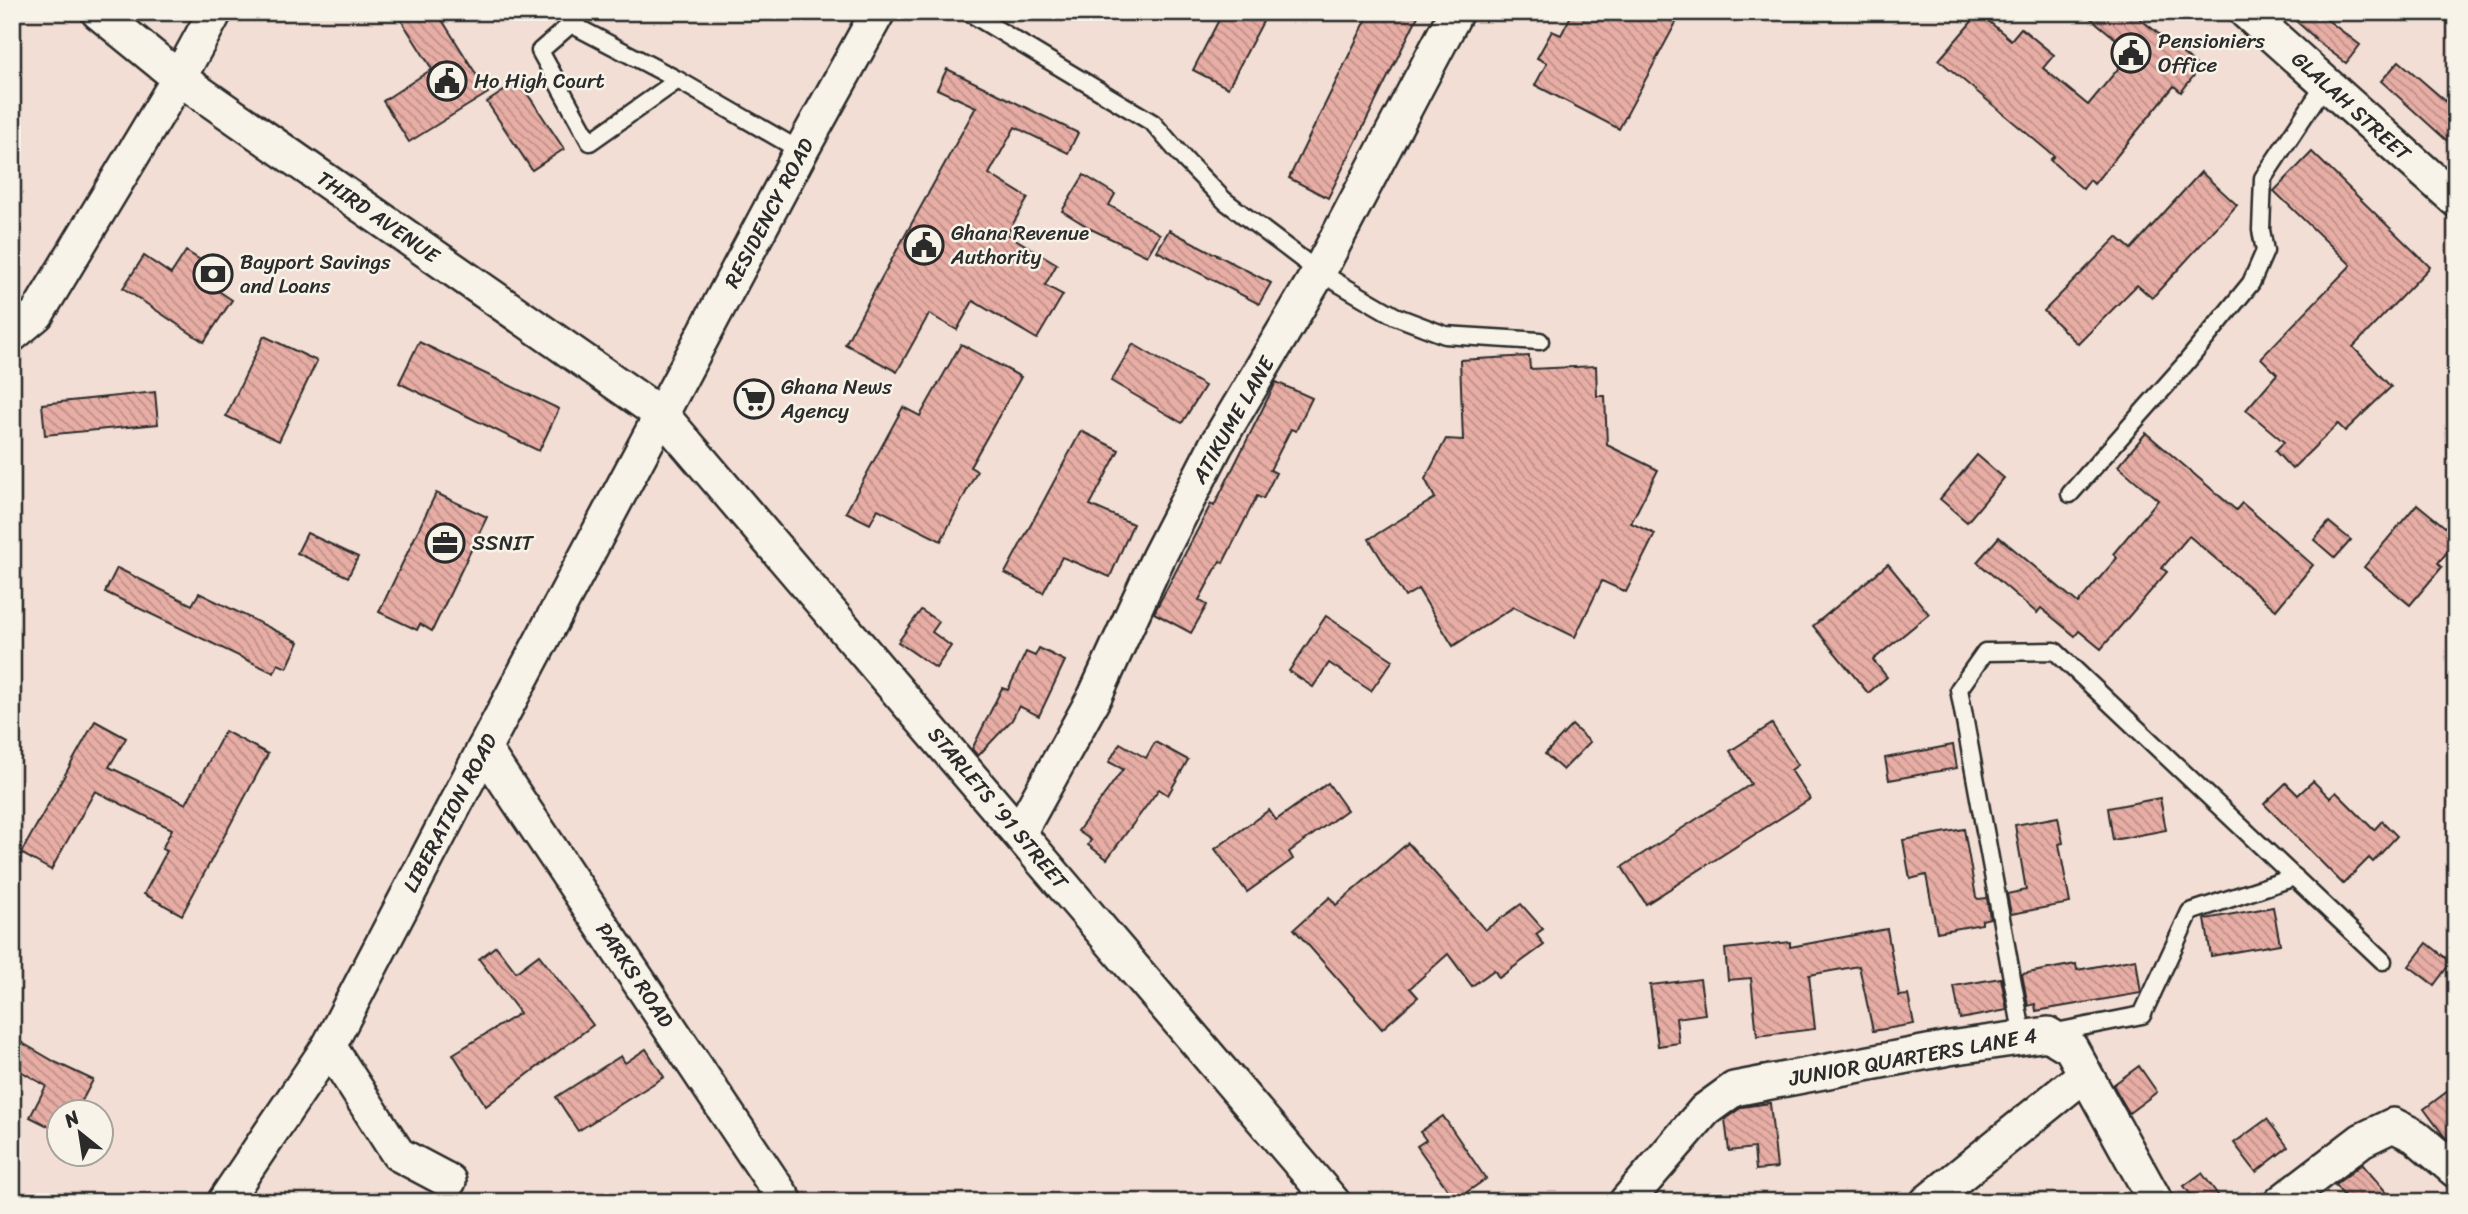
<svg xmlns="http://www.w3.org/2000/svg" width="2468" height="1214" font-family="Sriracha,sans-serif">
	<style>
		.building { fill: url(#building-back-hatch); stroke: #2b2b2b; stroke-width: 2 }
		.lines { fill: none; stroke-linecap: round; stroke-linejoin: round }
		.service-casing { stroke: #2b2b2b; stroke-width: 21 }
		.minor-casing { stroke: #2b2b2b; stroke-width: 38 }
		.service { stroke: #f7f3e8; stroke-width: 16 }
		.minor { stroke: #f7f3e8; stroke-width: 33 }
		.labels { text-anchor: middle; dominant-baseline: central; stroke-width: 5; stroke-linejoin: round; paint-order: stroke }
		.poi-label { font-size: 21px; fill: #2b2b2b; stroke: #f7f3e8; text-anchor: start }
		.street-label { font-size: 21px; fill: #2b2b2b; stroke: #f7f3e8 }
	</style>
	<defs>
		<pattern id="building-back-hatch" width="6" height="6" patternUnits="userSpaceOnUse" patternTransform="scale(1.75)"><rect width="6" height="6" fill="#e8aea5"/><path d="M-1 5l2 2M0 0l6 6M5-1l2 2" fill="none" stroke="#bc8e87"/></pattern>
	</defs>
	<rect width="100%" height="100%" fill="#f2ded4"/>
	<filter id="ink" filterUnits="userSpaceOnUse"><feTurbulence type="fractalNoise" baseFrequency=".0143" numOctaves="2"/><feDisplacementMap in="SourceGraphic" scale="14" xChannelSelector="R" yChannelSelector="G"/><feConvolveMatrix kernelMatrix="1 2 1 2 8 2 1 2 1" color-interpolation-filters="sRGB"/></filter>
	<g filter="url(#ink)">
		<!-- building -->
		<g class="building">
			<path d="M396 12H437L488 93 409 142 383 101 432 69Z"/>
			<path d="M1223 12H1268L1228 88 1193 70Z"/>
			<path d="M1370 12H1420L1328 198 1289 178Z"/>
			<path d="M1573 12H1665L1678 19 1619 129 1535 85 1547 63 1537 58 1552 31 1561 35Z"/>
			<path d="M2083 12H2132L2200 68 2181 92 2174 86 2094 184 2090 180 2083 189 2050 160 2054 156 1939 60 1979 13 2011 40 2021 28 2054 55 2043 68 2088 105 2132 52Z"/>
			<path d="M2286 12H2317L2360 45 2346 63 2314 39 2315 38Z"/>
			<path d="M2399 61 2456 110V149L2381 81Z"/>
			<path d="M947 69 1078 133 1068 153 1015 127 989 174 1028 198 1007 234 1057 264 1045 285 1063 295 1037 339 973 301 957 330 929 314 897 372 845 344 976 107 937 89Z"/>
			<path d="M519 81 564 149 532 170 487 102Z"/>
			<path d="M2312 152 2430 267 2353 347 2391 387 2345 431 2338 424 2292 469 2275 451 2284 442 2246 410 2277 374 2261 358 2351 265 2274 191Z"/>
			<path d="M2201 172 2237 205 2152 298 2137 285 2078 344 2044 311 2117 237 2131 249Z"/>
			<path d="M1084 175 1115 194 1109 205 1160 234 1147 256 1093 230 1062 211Z"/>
			<path d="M1169 230 1271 283 1259 304 1157 251Z"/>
			<path d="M186 251 207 264 198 277 232 300 204 342 123 288 144 256 171 274Z"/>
			<path d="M264 336 317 361 279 441 226 416Z"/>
			<path d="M419 342 559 409 539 451 399 383Z"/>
			<path d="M961 344 1021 377 970 467 977 471 941 541 878 509 870 524 846 512 903 407 920 416Z"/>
			<path d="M1133 344 1205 386 1182 423 1111 381Z"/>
			<path d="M1529 356 1530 369 1596 366 1597 396H1605L1607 445 1658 470 1631 523 1655 534 1626 592 1602 581 1575 637 1514 607 1453 646 1418 589 1405 597 1369 539 1435 498 1425 479 1446 439 1463 440 1460 360Z"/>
			<path d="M1276 382 1312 398 1296 431 1291 429 1270 470 1276 473 1263 499 1257 496 1223 563 1220 561 1199 600 1207 605 1191 633 1154 613 1211 504 1214 506Z"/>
			<path d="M155 392 158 424 45 435 42 404Z"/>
			<path d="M1081 431 1119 450 1090 505 1133 524 1110 577 1062 557 1043 593 1005 573Z"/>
			<path d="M2146 433 2236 510 2242 503 2313 565 2276 610 2189 536 2162 568 2167 572 2101 649 2079 631 2075 636 2041 608 2037 613 1977 562 1999 537 2078 603 2117 558 2113 554 2158 500 2118 466Z"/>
			<path d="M1977 455 2004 478 1967 522 1940 499Z"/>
			<path d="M436 493 487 517 432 631 420 624 417 630 379 612Z"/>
			<path d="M2417 504 2456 536V542L2438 563 2442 567 2410 605 2364 567Z"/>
			<path d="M2329 522 2351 540 2335 558 2314 540Z"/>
			<path d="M307 533 358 557 348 577 297 553Z"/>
			<path d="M1888 564 1929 614 1873 660 1887 677 1868 693 1813 626Z"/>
			<path d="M117 568 192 605 199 593 299 642 287 668 278 664 274 673 105 592Z"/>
			<path d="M921 610 939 622 932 632 951 646 936 668 898 642Z"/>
			<path d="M1326 616 1393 660 1371 691 1329 663 1313 687 1289 671Z"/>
			<path d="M1039 648 1065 661 1039 716 1019 706 1012 720 978 756 972 749 1002 688 1008 690 1026 652 1035 656Z"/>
			<path d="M95 721 126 738 109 767 186 804 225 731 268 754 182 915 144 894 167 851 162 849 172 829 95 791 51 870 21 853Z"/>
			<path d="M1772 724 1798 765 1791 770 1810 799 1646 904 1622 867 1751 784 1730 751Z"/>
			<path d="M1572 725 1590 742 1563 770 1545 754Z"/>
			<path d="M1155 742 1188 760 1168 795 1159 789 1107 859 1088 845 1091 840 1078 831 1123 769 1109 762 1120 743 1146 758Z"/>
			<path d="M1953 745 1957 768 1889 780 1885 758Z"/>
			<path d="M2313 781 2330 798 2336 792 2374 830 2382 821 2397 836 2373 862 2369 858 2343 884 2264 804 2286 783 2298 795Z"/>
			<path d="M1328 783 1347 810 1289 852 1293 859 1247 892 1215 849 1269 810 1276 820Z"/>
			<path d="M2160 798 2166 830 2113 840 2108 808Z"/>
			<path d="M2058 817 2063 843 2059 844 2070 903 2011 914 2007 894 2026 890 2015 825Z"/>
			<path d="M1964 829 1976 897 1978 899 1987 898 1990 918 1982 920V924L1937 932 1926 875 1910 879 1903 840Z"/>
			<path d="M1408 843 1485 930 1521 904 1543 929 1536 934 1544 945 1499 978 1494 970 1472 986 1448 954 1410 988 1418 997 1382 1029 1294 929 1330 897 1336 905Z"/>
			<path d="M2273 907 2280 944 2211 956 2205 919Z"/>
			<path d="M1887 929 1899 996 1908 995 1914 1024 1873 1031 1859 966 1809 975 1815 1029 1757 1036 1751 978 1728 980 1725 949 1790 942V947Z"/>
			<path d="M2427 943 2451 962 2434 985 2409 966Z"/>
			<path d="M496 946 516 972 539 955 593 1025 486 1106 453 1054 520 1013 479 959Z"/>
			<path d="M2136 959 2141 993 2036 1011 2035 1004 2028 1006 2022 974 2076 964 2077 970Z"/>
			<path d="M2001 978 2007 1010 1960 1019 1954 986Z"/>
			<path d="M1700 979 1705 1014 1676 1018 1679 1043 1658 1046 1650 985Z"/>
			<path d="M12 1037 57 1063 93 1080 76 1112H60V1132L30 1117 46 1086 12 1066Z"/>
			<path d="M646 1049 664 1077 578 1131 556 1097 621 1056 625 1063Z"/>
			<path d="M2139 1066 2157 1092 2129 1113 2113 1085Z"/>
			<path d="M2456 1085V1145L2444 1136 2424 1109Z"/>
			<path d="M1770 1103 1777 1168 1756 1170 1754 1148 1729 1151 1725 1119 1742 1107Z"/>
			<path d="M1443 1116 1486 1179 1455 1200 1417 1146 1426 1140 1420 1132Z"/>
			<path d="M2267 1119 2288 1147 2256 1172 2234 1143Z"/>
			<path d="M2362 1164 2386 1192 2375 1202H2349L2335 1185Z"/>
			<path d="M2202 1173 2223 1202H2196L2184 1186Z"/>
		</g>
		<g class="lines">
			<!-- service casing -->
			<g class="service-casing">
				<g id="service">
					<path d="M968 12 1153 123 1185 160 1225 201 1319 272 1395 316 1445 335 1540 341"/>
					<path d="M678 80 590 142 540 51 571 24 678 80 801 151"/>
					<path d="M2070 494 2185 364 2251 283 2265 251 2261 230 2263 178 2326 83"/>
					<path d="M2051 1033 2142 1015 2190 912 2295 877"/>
					<path d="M2023 1038 1959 689 1985 652 2055 651 2383 961"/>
				</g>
			</g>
			<!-- minor casing -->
			<g class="minor-casing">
				<g id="minor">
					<path d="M98 12 179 78 663 416 1333 1202"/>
					<path d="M2246 12 2456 200"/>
					<path d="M12 335 37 314 179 78 215 12"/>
					<path d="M484 749 786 1202"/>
					<path d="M1019 833 1095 696 1158 558 1216 445 1319 272 1456 12"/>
					<path d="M329 1046 398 1154 449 1181"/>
					<path d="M224 1202 329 1046 484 749 801 151 878 12"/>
					<path d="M1626 1202 1705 1110 1734 1089 1949 1048 2048 1034 2071 1048 2156 1202"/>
					<path d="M1927 1202 2084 1075"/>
					<path d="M2281 1202 2362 1140 2393 1125 2415 1136 2456 1171"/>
				</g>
			</g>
			<!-- service -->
			<use href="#service" class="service"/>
			<!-- minor -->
			<use href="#minor" class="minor"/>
		</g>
	</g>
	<!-- icons -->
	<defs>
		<g id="civic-ring" transform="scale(2.0125)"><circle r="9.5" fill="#f7f3e8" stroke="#2b2b2b" stroke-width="1.5"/><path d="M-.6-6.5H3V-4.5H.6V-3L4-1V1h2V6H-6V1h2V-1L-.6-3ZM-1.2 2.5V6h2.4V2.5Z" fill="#2b2b2b"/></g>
		<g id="bank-ring" transform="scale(2.0125)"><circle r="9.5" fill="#f7f3e8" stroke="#2b2b2b" stroke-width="1.5"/><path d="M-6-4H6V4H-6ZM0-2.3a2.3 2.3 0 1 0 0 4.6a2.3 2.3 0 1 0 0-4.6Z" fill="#2b2b2b"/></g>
		<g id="supermarket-ring" transform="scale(2.0125)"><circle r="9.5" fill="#f7f3e8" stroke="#2b2b2b" stroke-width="1.5"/><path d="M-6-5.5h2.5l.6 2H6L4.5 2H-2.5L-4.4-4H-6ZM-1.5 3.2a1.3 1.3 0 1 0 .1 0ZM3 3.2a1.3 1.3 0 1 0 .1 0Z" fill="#2b2b2b"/></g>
		<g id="office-ring" transform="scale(2.0125)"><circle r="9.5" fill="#f7f3e8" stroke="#2b2b2b" stroke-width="1.5"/><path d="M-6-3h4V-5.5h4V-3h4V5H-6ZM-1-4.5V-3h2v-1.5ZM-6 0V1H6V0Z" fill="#2b2b2b"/></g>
	</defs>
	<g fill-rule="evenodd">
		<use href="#civic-ring" x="2131" y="53"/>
		<use href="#civic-ring" x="447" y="81"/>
		<use href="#civic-ring" x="924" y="245"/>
		<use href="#bank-ring" x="213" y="274"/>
		<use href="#supermarket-ring" x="754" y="399"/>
		<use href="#office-ring" x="445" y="543"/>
	</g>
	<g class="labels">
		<!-- poi labels -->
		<g class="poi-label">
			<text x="2158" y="41">Pensioniers<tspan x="2158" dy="24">Office</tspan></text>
			<text x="474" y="81">Ho High Court</text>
			<text x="951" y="233">Ghana Revenue<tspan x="951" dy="24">Authority</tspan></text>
			<text x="240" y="262">Bayport Savings<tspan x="240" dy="24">and Loans</tspan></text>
			<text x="781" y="387">Ghana News<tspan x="781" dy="24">Agency</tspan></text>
			<text x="472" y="543">SSNIT</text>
		</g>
		<!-- street labels -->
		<g class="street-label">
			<text transform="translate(2351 106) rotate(42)">GLALAH STREET</text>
			<text transform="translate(769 213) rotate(-62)">RESIDENCY ROAD</text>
			<text transform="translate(378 217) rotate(35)">THIRD AVENUE</text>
			<text transform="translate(1233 420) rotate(-60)">ATIKUME LANE</text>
			<text transform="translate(998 808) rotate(50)">STARLETS '91 STREET</text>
			<text transform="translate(450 813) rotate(-62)">LIBERATION ROAD</text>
			<text transform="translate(635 975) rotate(56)">PARKS ROAD</text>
			<text transform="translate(1913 1057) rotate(-10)">JUNIOR QUARTERS LANE 4</text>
		</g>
	</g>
	<!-- margin -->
	<rect width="2468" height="1214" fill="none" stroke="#f7f3e8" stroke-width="42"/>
	<rect x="21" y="21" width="2426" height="1172" fill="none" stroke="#2b2b2b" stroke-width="2.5" filter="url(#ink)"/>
	<!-- north arrow -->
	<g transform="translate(80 1133) rotate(330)"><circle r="33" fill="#f7f3e8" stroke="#a5a39c" stroke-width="2"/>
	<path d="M0-5L12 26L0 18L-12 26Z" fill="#2b2b2b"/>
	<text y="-10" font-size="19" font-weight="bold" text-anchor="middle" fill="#2b2b2b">N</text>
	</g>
</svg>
